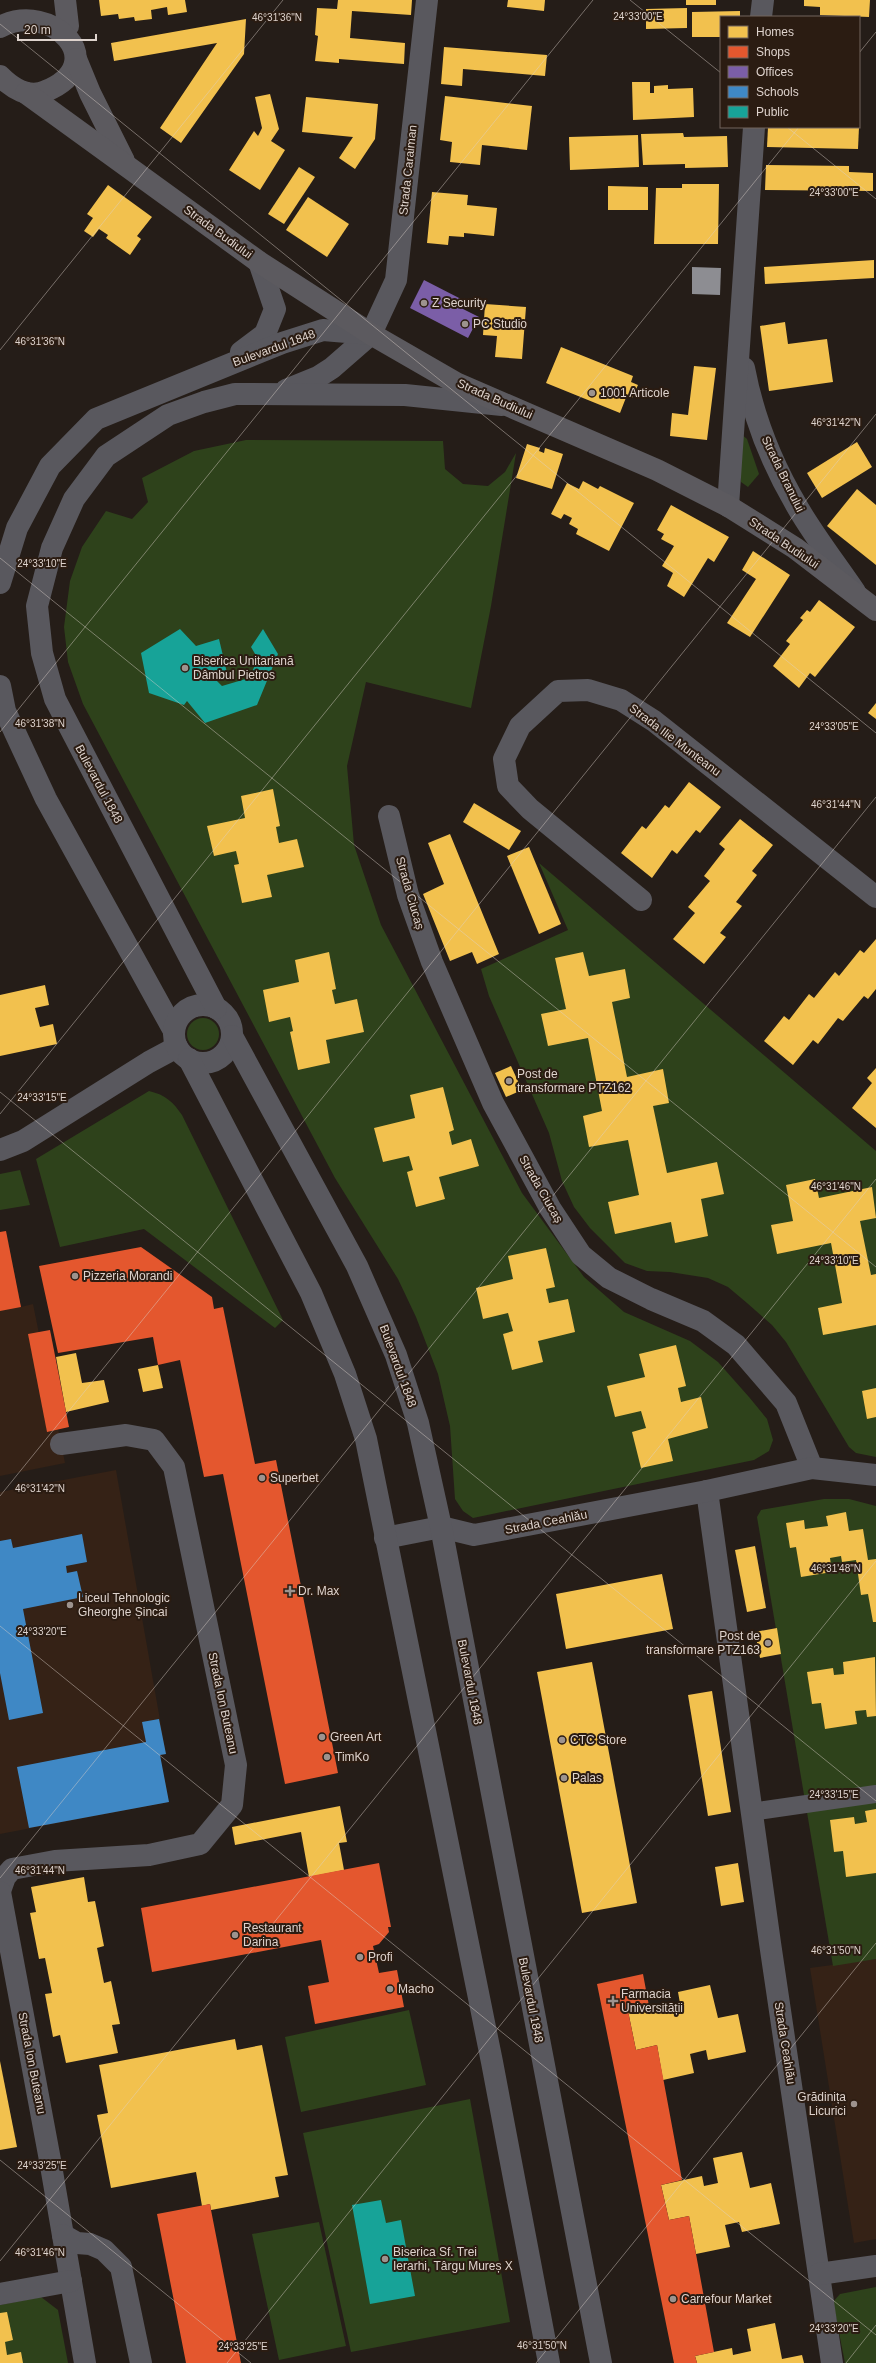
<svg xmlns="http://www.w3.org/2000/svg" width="876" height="2363" font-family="Helvetica,sans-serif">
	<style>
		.built { fill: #352216 }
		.green { fill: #2e421b }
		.homes { fill: #f2c14e }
		.shops { fill: #e4572e }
		.offices { fill: #7b5ea7 }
		.schools { fill: #3f88c5 }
		.public { fill: #17a398 }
		.industry { fill: #8d8d92 }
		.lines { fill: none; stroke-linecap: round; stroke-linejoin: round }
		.pedestrian { stroke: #59585e; stroke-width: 18 }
		.minor { stroke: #59585e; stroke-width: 22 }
		.tertiary { stroke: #59585e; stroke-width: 22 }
		.secondary { stroke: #5c5a5f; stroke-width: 22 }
		.ticks { fill: none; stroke: #ded3cd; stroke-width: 1; stroke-opacity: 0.45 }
		.poi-dot { fill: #9d938e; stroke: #2b1c12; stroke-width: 1.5 }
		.labels { text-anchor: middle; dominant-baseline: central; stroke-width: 4; stroke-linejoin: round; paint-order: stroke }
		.street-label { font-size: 12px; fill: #ded3cd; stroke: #2b1c12 }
		.poi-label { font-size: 12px; fill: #ded3cd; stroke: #2b1c12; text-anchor: start }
		.ticks-label { font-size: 10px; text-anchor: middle; fill: #ded3cd; stroke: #2b1c12; stroke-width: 4; stroke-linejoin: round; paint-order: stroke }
	</style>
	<rect width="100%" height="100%" fill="#251d18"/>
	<!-- built -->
	<g class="built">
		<path d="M6 1231 21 1307 33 1304 65 1463 0 1476V1232Z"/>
		<path d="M116 1470 166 1754 160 1756 169 1802 0 1834V1492Z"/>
		<path d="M876 1959V2239L854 2243 810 1968Z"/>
	</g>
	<!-- green -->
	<g class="green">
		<path d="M741 434 747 439 759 474 748 487 741 482Z"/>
		<path d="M246 440 443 441 445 469 463 484 488 486 505 472 516 453 491 606 471 708 366 682 347 766 354 845 381 925 522 1193 584 1277 624 1312 690 1341 718 1362 749 1397 767 1419 773 1440 769 1451 754 1460 473 1518 463 1511 455 1499 450 1426 438 1374 416 1317 398 1279 335 1178 83 704 68 662 64 627 70 581 82 547 106 511 132 519 148 502 142 478 194 451Z"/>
		<path d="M539 863 876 1151V1457L856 1453 849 1447 786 1342 772 1325 747 1303 728 1287 708 1278 670 1272 647 1271 625 1263 590 1228 574 1207 562 1181 549 1133 489 996 481 969 568 930Z"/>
		<circle cx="203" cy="1034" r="16"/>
		<path d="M149 1091C166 1095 173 1102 182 1115L283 1320 275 1328 144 1229 60 1247 36 1159Z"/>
		<path d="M20 1170 30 1205 0 1210V1174Z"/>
		<path d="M824 1499H849L876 1506V1959L833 1966 757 1517 761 1510Z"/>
		<path d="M409 2010 426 2085 301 2112 285 2037Z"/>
		<path d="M470 2099 510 2322 351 2352 303 2133Z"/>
		<path d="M319 2222 346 2346 279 2360 252 2234Z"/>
		<path d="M876 2287V2363H845L833 2302 840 2294Z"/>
		<path d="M41 2297 58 2310 68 2363H0V2305Z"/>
	</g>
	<!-- homes -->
	<g class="homes">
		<path d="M99 0H185L187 12 168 15 167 7 151 10 152 19 135 21 134 17 119 19 118 14 101 16Z"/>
		<path d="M338 0H412L411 15 352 11 350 38 405 43 404 64 339 59V63L315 61 318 36 315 35 317 8 337 9Z"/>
		<path d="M508 0H545L544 11 507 7Z"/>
		<rect x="686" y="0" width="30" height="5"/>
		<path d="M804 0H870L869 17 820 15V7L804 6Z"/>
		<path d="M687 8V28L646 29V9Z"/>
		<path d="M740 11V17H721V37H692V12Z"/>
		<path d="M246 19 244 54 181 143 160 128 217 43 114 61 111 43Z"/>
		<path d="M444 47 547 55 545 76 463 69 462 86 441 84Z"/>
		<path d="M632 82H650V93H654V86L668 85V89L693 88 694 117 633 120Z"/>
		<path d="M270 94 279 129 271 141 285 150 260 190 229 170 254 131 258 136 262 128 255 97Z"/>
		<path d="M445 96 532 106 527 150 482 145 480 165 450 162 452 142 440 140Z"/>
		<path d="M306 97 378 104 375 139 355 169 339 158 353 137 302 132Z"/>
		<path d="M768 127H859L858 149 767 147Z"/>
		<path d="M683 133 684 137 727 136 728 167 685 168V164L643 165 641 134Z"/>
		<path d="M638 135 639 167 570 170 569 137Z"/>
		<path d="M766 165 849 166V172L873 173V191L765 190Z"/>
		<path d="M299 167 315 177 284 224 268 214Z"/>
		<path d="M682 184H719L718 244H654L656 188H682Z"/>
		<path d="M108 185 152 217 137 236 141 239 130 255 106 238 108 235 99 229 93 237 84 231 93 218 87 214Z"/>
		<path d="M608 186 648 187V210H608Z"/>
		<path d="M432 192 468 195 467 205 497 208 494 236 464 233V237L449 236 448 245 427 243Z"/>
		<path d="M308 197 349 224 327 257 286 230Z"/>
		<path d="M874 260V278L765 284 764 267Z"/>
		<path d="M485 304 526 307 522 359 495 357 497 336 483 335Z"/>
		<path d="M785 322 788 344 827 339 833 382 769 391 760 326Z"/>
		<path d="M561 347 633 376 631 382 638 385 632 398 627 395 620 413 546 383Z"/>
		<path d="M694 366 716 368 707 440 670 436 672 413 688 415Z"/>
		<path d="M857 442 872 467 822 498 807 473Z"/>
		<path d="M527 444 540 448 539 451 544 453 545 448 563 454 552 489 516 478Z"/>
		<path d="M583 481 598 489 600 486 634 503 609 551 576 534 578 529 569 524 572 518 564 514 561 519 551 514 567 483 579 489Z"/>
		<path d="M857 489 876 505V565L827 526Z"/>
		<path d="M671 505 729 537 714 562 708 558 684 597 667 586 673 573 662 566 674 546 661 539 664 534 657 530Z"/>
		<path d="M753 551 790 575 750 637 727 623 756 579 742 570Z"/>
		<path d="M819 600 855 627 815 677 810 673 799 688 773 666 790 644 786 641 803 620 800 618 807 610 810 612Z"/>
		<path d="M876 703V719L868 713Z"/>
		<path d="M689 782 721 807 700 833 696 830 677 854 672 850 652 878 621 853 642 826 646 829 665 805 669 808Z"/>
		<path d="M273 789 280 826 276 827 279 843 297 839 304 867 267 875 272 897 242 903 234 865 239 864 236 851 214 856 207 826 245 818 241 796Z"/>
		<path d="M474 803 521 831 509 850 463 822Z"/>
		<path d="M740 819 773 845 752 871 757 875 736 902 742 906 720 933 726 937 704 964 673 939 695 913 688 907 710 881 704 876 725 849 719 844Z"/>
		<path d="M450 834 499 954 477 964 472 952 450 961 423 894 444 884 428 843Z"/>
		<path d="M529 847 561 924 539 934 507 856Z"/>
		<path d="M876 939V989L868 999 864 996 843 1021 838 1018 818 1044 813 1040 793 1065 764 1041 784 1016 789 1020 809 994 814 998 835 972 839 976 860 950 864 953Z"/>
		<path d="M329 952 336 989 332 990 335 1004 357 999 364 1032 326 1040 330 1063 298 1070 290 1032 293 1031 290 1017 269 1022 263 990 299 982 295 960Z"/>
		<path d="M583 952 589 976 625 969 630 998 612 1002 627 1077 663 1069 669 1103 653 1106 667 1173 717 1162 724 1194 701 1199 708 1236 675 1243 671 1222 615 1234 608 1202 639 1195 628 1140 589 1147 583 1116 602 1111 588 1038 548 1046 541 1014 566 1009 555 958Z"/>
		<path d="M45 985 49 1005 35 1008 40 1027 53 1024 57 1044 0 1056V995Z"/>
		<path d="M511 1066 522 1090 506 1097 495 1073Z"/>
		<path d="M876 1068V1128L852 1108 872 1083 867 1078Z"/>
		<path d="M443 1087 454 1130 449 1132 452 1145 471 1139 479 1166 439 1177 445 1199 416 1207 407 1172 413 1170 409 1156 383 1162 374 1128 415 1118 410 1095Z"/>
		<path d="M815 1179 819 1198 872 1187 876 1218 860 1221 871 1275 876 1274V1325L823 1335 818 1308 842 1303 831 1243 777 1254 771 1225 793 1221 786 1185Z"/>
		<path d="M546 1248 555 1287 546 1289 549 1303 568 1299 575 1332 538 1341 543 1362 512 1370 503 1334 513 1331 508 1313 483 1319 476 1288 513 1279 508 1256Z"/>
		<path d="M676 1345 686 1386 678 1388 681 1402 701 1397 708 1428 668 1439 673 1461 641 1468 632 1432 646 1428 641 1411 615 1417 607 1386 645 1377 639 1354Z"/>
		<path d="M76 1353 82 1383 104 1380 109 1402 66 1412 56 1357Z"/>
		<path d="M158 1365 163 1388 143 1392 138 1369Z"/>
		<path d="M876 1388V1417L867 1419 862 1391Z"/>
		<path d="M846 1512 849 1531 863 1529 868 1560 876 1559V1622H873L868 1594 861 1595 856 1560 842 1562 841 1556 830 1558 832 1572 801 1577 796 1547 790 1548 786 1523 804 1520 805 1529 828 1526 826 1516Z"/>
		<path d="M755 1546 766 1608 747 1612 735 1550Z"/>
		<path d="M662 1574 673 1629 566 1649 556 1594Z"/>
		<path d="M777 1628 781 1654 760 1658 755 1632Z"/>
		<path d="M875 1657 876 1716 867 1717 866 1710 855 1711 857 1724 825 1729 821 1703 812 1704 807 1672 833 1668 834 1675 844 1674 843 1662Z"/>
		<path d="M592 1662 637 1903 582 1913 537 1672Z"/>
		<path d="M712 1691 731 1812 708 1816 688 1695Z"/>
		<path d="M340 1806 347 1842 339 1843 344 1870 309 1877 301 1832 235 1845 232 1827Z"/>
		<path d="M876 1809V1873L846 1877 843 1851 834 1852 830 1820 854 1817 855 1824 867 1822 865 1811Z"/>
		<path d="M738 1863 744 1902 721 1906 715 1867Z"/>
		<path d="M84 1877 88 1902 95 1901 104 1946 97 1948 104 1983 111 1981 120 2024 112 2025 118 2053 66 2063 60 2035 53 2037 45 1994 52 1993 45 1958 39 1959 30 1913 36 1912 31 1887Z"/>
		<path d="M710 1985 718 2018 738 2014 746 2052 708 2060 706 2050 690 2054 694 2073 663 2080 657 2045 636 2050 628 2011 666 2003 668 2013 681 2009 678 1992Z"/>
		<path d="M235 2039 237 2050 262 2045 288 2175 275 2177 279 2197 211 2210 210 2204 202 2206 196 2172 111 2188 97 2115 108 2113 99 2065Z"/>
		<path d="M0 2061 17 2147 0 2150Z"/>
		<path d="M742 2152 750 2188 771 2183 780 2224 742 2232 739 2222 725 2225 730 2247 696 2254 689 2216 669 2220 661 2185 702 2176 704 2186 718 2183 713 2158Z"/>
		<path d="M7 2312 13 2340 5 2342 7 2355 21 2352 23 2363H0V2313Z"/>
		<path d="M775 2323 782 2359 802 2355 804 2363H697L695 2356 732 2348 733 2355 751 2351 747 2329Z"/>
	</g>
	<!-- shops -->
	<g class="shops">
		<path d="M6 1231 21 1307 0 1311V1232Z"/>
		<path d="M141 1247 212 1297 214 1309 223 1307 255 1464 276 1460 338 1773 285 1784 223 1474 204 1477 180 1360 158 1365 153 1337 58 1353 39 1266Z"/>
		<path d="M50 1330 69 1427 47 1432 28 1334Z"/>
		<path d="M379 1863 391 1927H388L389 1932 379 1944 373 1946 379 1973 397 1970 404 2007 315 2024 308 1986 329 1982 321 1940 152 1972 141 1908Z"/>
		<path d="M643 1974 649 2006 628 2011 636 2050 657 2045 682 2180 661 2185 669 2220 689 2216 714 2352 695 2356 697 2363H674L597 1984Z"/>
		<path d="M210 2204 211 2210 241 2363H186L157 2214Z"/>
	</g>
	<!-- offices -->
	<path class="offices" d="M424 280 461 299 457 306 479 317 468 338 410 308Z"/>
	<!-- schools -->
	<g class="schools">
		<path d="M82 1534 87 1562 66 1566 67 1573 77 1571 83 1597 23 1609 43 1713 9 1720 0 1673V1541L11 1539 13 1548Z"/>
		<path d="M159 1719 166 1754 160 1755 169 1802 29 1828 17 1767 146 1742 142 1722Z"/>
	</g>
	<!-- public -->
	<g class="public">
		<path d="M180 629 196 646 219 639 228 677 216 680 222 686 249 678 258 659 251 647 263 629 278 654 257 705 205 723 187 701 184 705 149 693 141 653Z"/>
		<path d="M381 2200 386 2223 401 2220 415 2296 370 2304 352 2205Z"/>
	</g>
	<!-- industry -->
	<path class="industry" d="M692 267 721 268 720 295 692 294Z"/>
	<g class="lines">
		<!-- pedestrian -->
		<path class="pedestrian" d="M751 1812 876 1794"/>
		<!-- minor -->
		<g class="minor">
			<path d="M761 17 763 0"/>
			<path d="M371 334 396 280 427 0"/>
			<path d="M744 368C753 416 773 466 798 508 815 537 836 564 855 592"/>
			<path d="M728 506 754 127"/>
			<path d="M389 816 408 895 432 962 493 1103 550 1208 581 1255 609 1278 651 1299 703 1321 736 1345 786 1403 812 1468"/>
			<path d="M641 900 530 809 508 786 504 759 520 726 558 691 588 690 621 700 654 721 876 897"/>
			<path d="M0 1150 23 1141 149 1062 177 1047"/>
			<path d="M707 1491 770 1943 832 2363"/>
			<path d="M385 1538 441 1527 474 1535 485 1533 707 1491 812 1468 876 1475"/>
			<path d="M0 1891 5 1877 12 1869 55 1861 149 1855 200 1844 232 1805 236 1765 174 1467 154 1440 126 1435 61 1444"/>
			<path d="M0 1892 50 2160 85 2363"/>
			<path d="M63 2235 77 2243 90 2244 104 2250 121 2267 141 2363"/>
			<path d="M819 2274 876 2266"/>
			<path d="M0 2294 71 2281"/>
		</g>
		<!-- tertiary -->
		<g class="tertiary">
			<path d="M241 352 265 334 275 309 259 262"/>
			<path d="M286 390 318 377 332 368 371 334"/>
			<path d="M0 583 17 528 50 466 96 419 282 343 323 330 371 334"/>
			<path d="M0 686 5 711 46 799 174 1031"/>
			<circle cx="203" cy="1034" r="29"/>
			<path d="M216 1008 55 699 42 653 37 606 52 548 74 499 106 456 168 415 204 402 235 394 405 395 502 405"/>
			<path d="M232 1036 357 1266 396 1355 418 1423 441 1527 601 2363"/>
			<path d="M189 1059 311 1293 345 1374 366 1439 492 2062 549 2363"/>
		</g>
		<!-- secondary -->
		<g class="secondary">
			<path d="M65 0 68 26"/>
			<path d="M0 27C52 0 113 63 46 91 29 99 12 88 0 76"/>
			<path d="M76 59 90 93 124 161"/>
			<path d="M26 93 259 262 371 334 456 383 657 470 728 506 795 548 876 610"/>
		</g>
	</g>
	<!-- ticks -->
	<path class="ticks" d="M630 0 721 73M0 24 876 733M859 53 876 32M787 127 876 199M0 350 283 0M0 558 876 1267M0 732 593 0M0 1092 876 1801M0 1114 799 127M0 1496 876 414M0 1626 876 2335M0 1878 876 797M0 2160 251 2363M0 2261 876 1179M227 2363 876 1561M536 2363 876 1943M846 2363 876 2325"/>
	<!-- markers -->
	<g class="poi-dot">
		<circle cx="424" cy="303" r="4"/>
		<circle cx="465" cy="324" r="4"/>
		<circle cx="592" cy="393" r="4"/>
		<circle cx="185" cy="668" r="4"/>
		<circle cx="509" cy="1081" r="4"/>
		<circle cx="75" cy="1276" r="4"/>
		<circle cx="262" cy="1478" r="4"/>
		<path d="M288 1585h4v4h4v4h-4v4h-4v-4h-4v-4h4z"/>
		<circle cx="70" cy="1605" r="4"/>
		<circle cx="768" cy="1643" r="4"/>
		<circle cx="322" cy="1737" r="4"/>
		<circle cx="562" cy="1740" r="4"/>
		<circle cx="327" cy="1757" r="4"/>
		<circle cx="564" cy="1778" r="4"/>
		<circle cx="235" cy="1935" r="4"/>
		<circle cx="360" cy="1957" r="4"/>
		<circle cx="390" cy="1989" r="4"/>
		<path d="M611 1995h4v4h4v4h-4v4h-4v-4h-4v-4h4z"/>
		<circle cx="854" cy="2104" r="4"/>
		<circle cx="385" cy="2259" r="4"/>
		<circle cx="673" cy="2299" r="4"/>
	</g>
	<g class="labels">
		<!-- street labels -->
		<g class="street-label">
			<text transform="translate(408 170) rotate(-84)">Strada Caraiman</text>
			<text transform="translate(218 232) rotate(36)">Strada Budiului</text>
			<text transform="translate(274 348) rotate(-20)">Bulevardul 1848</text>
			<text transform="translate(495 399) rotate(24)">Strada Budiului</text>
			<text transform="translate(783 474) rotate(64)">Strada Branului</text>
			<text transform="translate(784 543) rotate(34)">Strada Budiului</text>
			<text transform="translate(675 740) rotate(37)">Strada Ilie Munteanu</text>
			<text transform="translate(99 784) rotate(62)">Bulevardul 1848</text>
			<text transform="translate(410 893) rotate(74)">Strada Ciucaș</text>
			<text transform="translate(541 1189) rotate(60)">Strada Ciucaș</text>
			<text transform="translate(398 1366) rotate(70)">Bulevardul 1848</text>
			<text transform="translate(546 1522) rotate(-11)">Strada Ceahlău</text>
			<text transform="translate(470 1682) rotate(79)">Bulevardul 1848</text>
			<text transform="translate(223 1703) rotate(78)">Strada Ion Buteanu</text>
			<text transform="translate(531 2000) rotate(79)">Bulevardul 1848</text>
			<text transform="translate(785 2043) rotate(81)">Strada Ceahlău</text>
			<text transform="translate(32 2063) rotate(79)">Strada Ion Buteanu</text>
		</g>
		<!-- poi labels -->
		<g class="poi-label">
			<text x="432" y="303">Z Security</text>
			<text x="473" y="324">PC Studio</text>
			<text x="600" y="393">1001 Articole</text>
			<text x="193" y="661">Biserica Unitariană<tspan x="193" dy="14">Dâmbul Pietros</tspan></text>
			<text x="517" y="1074">Post de<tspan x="517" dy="14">transformare PTZ162</tspan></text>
			<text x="83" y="1276">Pizzeria Morandi</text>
			<text x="270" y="1478">Superbet</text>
			<text x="298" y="1591">Dr. Max</text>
			<text x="78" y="1598">Liceul Tehnologic<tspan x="78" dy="14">Gheorghe Șincai</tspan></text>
			<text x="760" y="1636" text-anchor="end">Post de<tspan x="760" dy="14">transformare PTZ163</tspan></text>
			<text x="330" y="1737">Green Art</text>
			<text x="570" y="1740">CTC Store</text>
			<text x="335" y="1757">TimKo</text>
			<text x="572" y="1778">Palas</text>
			<text x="243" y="1928">Restaurant<tspan x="243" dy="14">Darina</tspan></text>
			<text x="368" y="1957">Profi</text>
			<text x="398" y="1989">Macho</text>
			<text x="621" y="1994">Farmacia<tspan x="621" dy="14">Universității</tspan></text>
			<text x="846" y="2097" text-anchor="end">Grădinița<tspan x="846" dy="14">Licurici</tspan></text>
			<text x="393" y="2252">Biserica Sf. Trei<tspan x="393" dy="14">Ierarhi, Târgu Mureș X</tspan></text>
			<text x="681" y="2299">Carrefour Market</text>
		</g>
	</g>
	<g class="ticks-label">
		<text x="638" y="20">24°33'00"E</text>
		<text x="277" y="21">46°31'36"N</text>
		<text x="834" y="196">24°33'00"E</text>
		<text x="40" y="345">46°31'36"N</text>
		<text x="836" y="426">46°31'42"N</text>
		<text x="42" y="567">24°33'10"E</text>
		<text x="40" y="727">46°31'38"N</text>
		<text x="834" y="730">24°33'05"E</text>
		<text x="836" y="808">46°31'44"N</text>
		<text x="42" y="1101">24°33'15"E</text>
		<text x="836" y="1190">46°31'46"N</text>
		<text x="834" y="1264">24°33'10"E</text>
		<text x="40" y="1492">46°31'42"N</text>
		<text x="836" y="1572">46°31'48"N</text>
		<text x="42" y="1635">24°33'20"E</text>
		<text x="834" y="1798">24°33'15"E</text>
		<text x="40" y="1874">46°31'44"N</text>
		<text x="836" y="1954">46°31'50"N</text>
		<text x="42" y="2169">24°33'25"E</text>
		<text x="40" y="2256">46°31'46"N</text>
		<text x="834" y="2332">24°33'20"E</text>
		<text x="542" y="2349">46°31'50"N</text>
		<text x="243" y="2350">24°33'25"E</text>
	</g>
	<!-- legend -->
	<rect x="720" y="16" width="140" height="112" fill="#2b1c12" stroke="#73655d"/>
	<rect x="728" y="26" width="20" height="12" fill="#f2c14e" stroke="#73655d"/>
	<text x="756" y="36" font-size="12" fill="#ded3cd">Homes</text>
	<rect x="728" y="46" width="20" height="12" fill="#e4572e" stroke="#73655d"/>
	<text x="756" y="56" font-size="12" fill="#ded3cd">Shops</text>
	<rect x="728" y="66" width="20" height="12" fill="#7b5ea7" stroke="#73655d"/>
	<text x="756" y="76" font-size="12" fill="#ded3cd">Offices</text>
	<rect x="728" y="86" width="20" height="12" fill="#3f88c5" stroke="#73655d"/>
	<text x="756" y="96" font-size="12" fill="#ded3cd">Schools</text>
	<rect x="728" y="106" width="20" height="12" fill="#17a398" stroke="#73655d"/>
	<text x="756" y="116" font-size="12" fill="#ded3cd">Public</text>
	<!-- scale -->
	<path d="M18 34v6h78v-6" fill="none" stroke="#ded3cd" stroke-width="2"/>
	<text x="24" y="34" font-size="12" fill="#ded3cd" stroke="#2b1c12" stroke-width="3" paint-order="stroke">20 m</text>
</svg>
